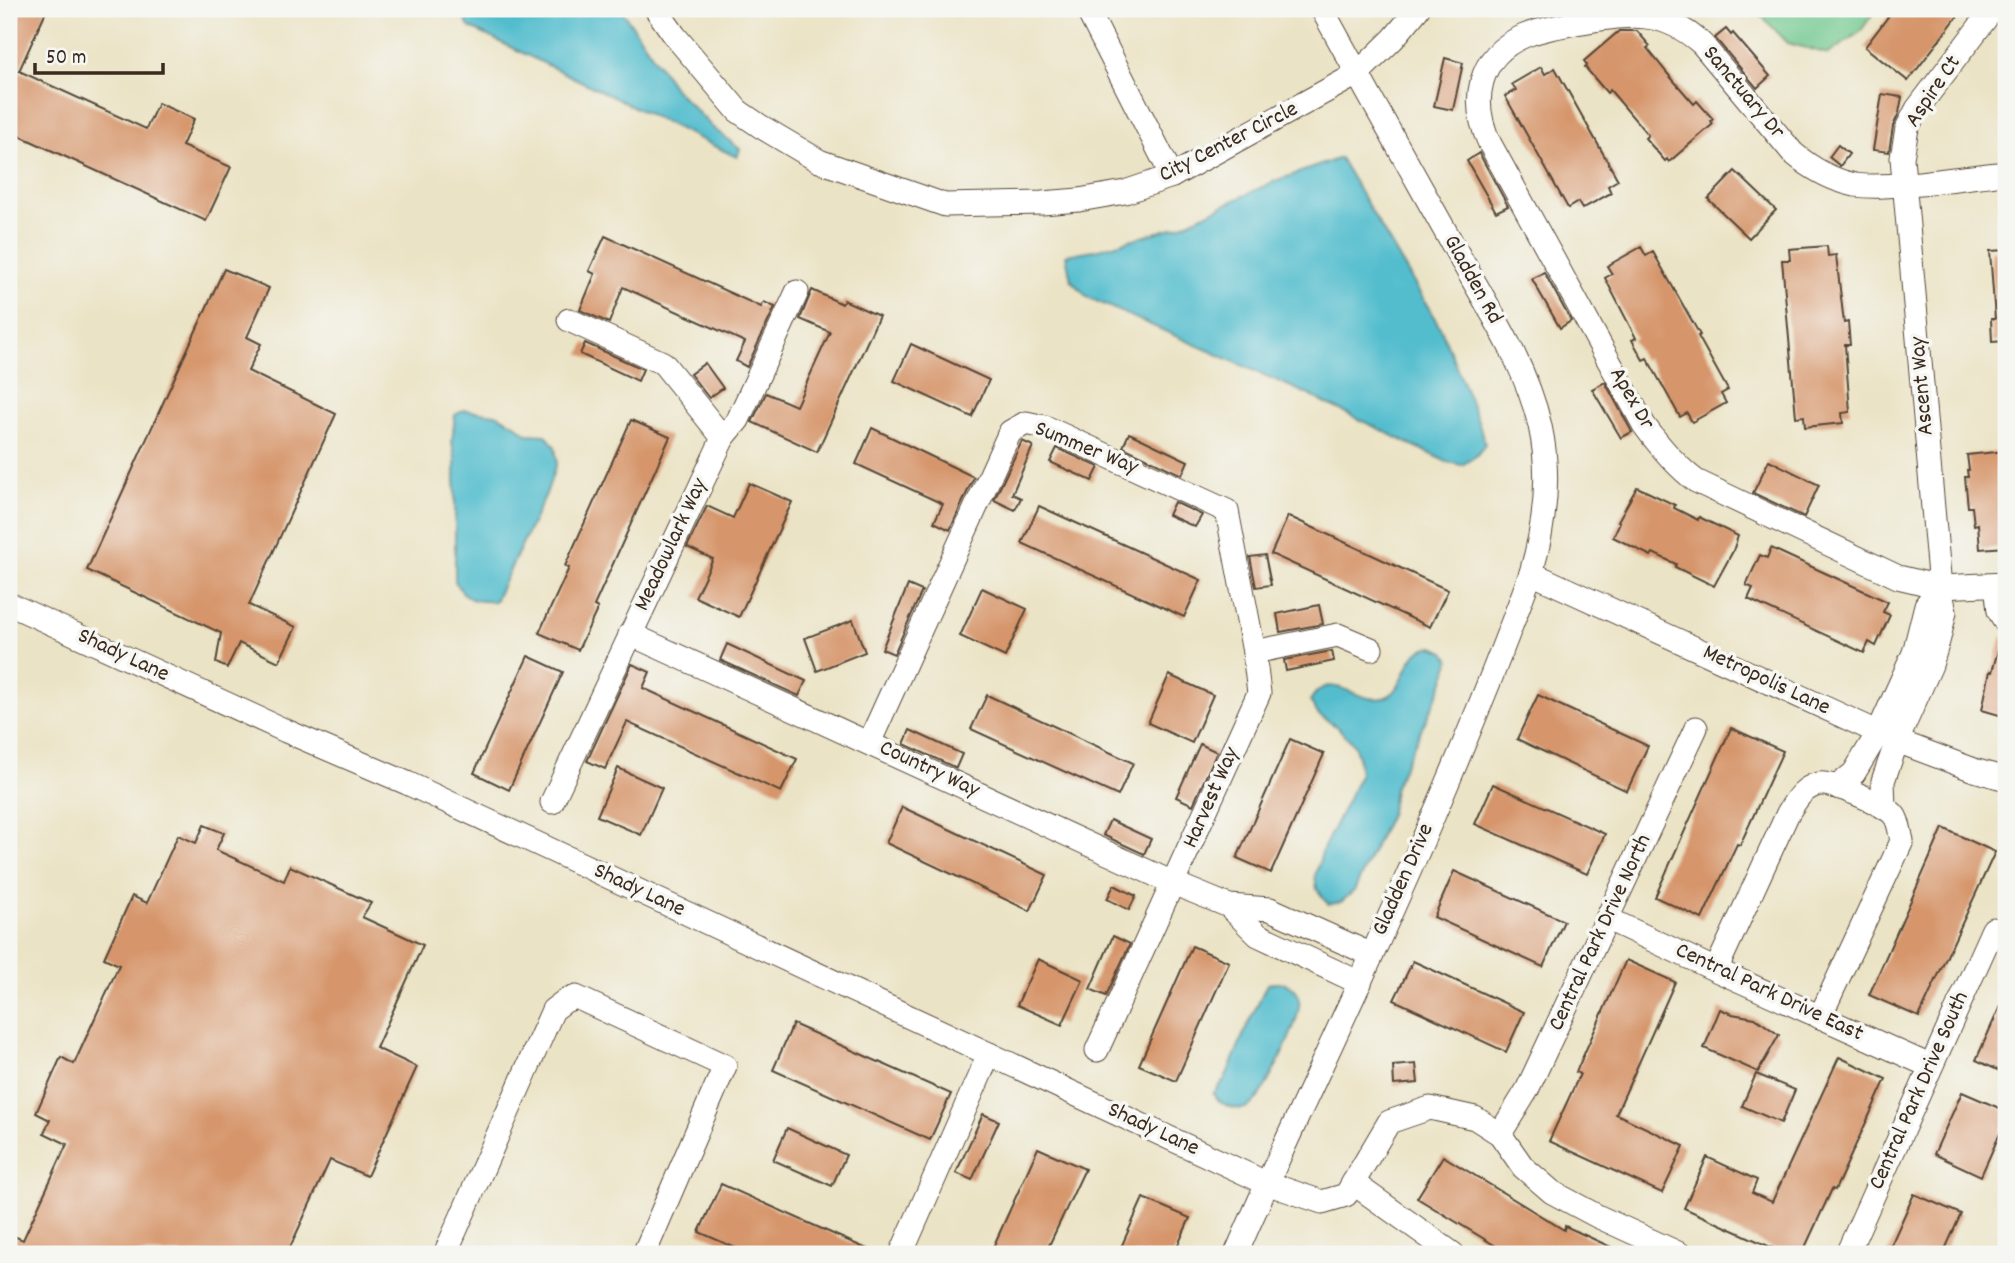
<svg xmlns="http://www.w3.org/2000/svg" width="2015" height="1263" font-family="Dekko,sans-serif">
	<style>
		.green { fill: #70c88e; stroke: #567956; stroke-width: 2 }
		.water { fill: #52bdce; stroke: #467476; stroke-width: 2 }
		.building { fill: #d6956b }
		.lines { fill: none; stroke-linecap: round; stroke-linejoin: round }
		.minor-casing { stroke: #554637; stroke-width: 25 }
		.minor { stroke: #fff; stroke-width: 23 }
		.labels { text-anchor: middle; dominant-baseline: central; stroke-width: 7; stroke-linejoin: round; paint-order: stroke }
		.street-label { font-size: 23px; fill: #3b2a1e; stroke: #f6f6f2 }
	</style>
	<rect width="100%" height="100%" fill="#f6f6f2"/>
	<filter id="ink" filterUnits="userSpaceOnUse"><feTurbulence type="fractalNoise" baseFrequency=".0143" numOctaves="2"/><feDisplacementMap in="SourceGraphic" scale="14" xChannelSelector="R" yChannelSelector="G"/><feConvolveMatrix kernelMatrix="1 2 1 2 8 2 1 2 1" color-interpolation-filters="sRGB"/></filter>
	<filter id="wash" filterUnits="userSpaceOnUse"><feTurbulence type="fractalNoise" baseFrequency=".00686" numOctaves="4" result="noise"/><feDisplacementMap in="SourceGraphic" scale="28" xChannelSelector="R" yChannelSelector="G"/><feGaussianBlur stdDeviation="1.57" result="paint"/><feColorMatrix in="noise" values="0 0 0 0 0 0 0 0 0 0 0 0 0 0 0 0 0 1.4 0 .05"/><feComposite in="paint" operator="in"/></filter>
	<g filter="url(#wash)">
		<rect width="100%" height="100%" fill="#ebe3c5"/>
		<!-- green -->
		<path class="green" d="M1758 9H1876L1860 32 1828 54 1788 43 1756 10Z"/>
		<!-- water -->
		<g class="water">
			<path d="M465 9H621L675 89 713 128 740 149 737 157 469 27 464 17Z"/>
			<path d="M1340 158 1441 329 1479 423 1485 445 1476 456 1462 465 1447 462 1305 393 1087 297 1071 280 1066 255 1099 249 1182 225 1273 182Z"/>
			<path d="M464 410 496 414 515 424 527 434 546 435 555 447 557 462 546 494 495 601C473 602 466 601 455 581V458L452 442 455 415Z"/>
			<path d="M1434 647 1445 652 1450 660 1445 679 1394 788 1391 812 1354 891 1341 902 1328 904 1317 889 1315 876 1323 849 1360 775 1358 756 1354 744 1337 727 1318 714 1310 701C1330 666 1356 705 1383 698 1406 693 1403 658 1423 649 1427 647 1430 648 1434 647Z"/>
			<path d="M1274 983H1285L1296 990C1298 995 1300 1001 1299 1006 1298 1024 1265 1095 1251 1105 1239 1114 1221 1105 1213 1094L1225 1079 1245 1031 1267 984Z"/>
		</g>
		<g id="blocks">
			<!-- building -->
			<g class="building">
				<path d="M9 9H47L19 71 146 129 158 103 194 119 182 146 231 167 206 221 9 131Z"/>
				<path d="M1894 9H1963L1908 81 1865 47Z"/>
				<path d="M1726 29 1731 35 1733 33 1770 76 1757 88 1715 38Z"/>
				<path d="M1619 31H1637L1650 46 1647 48 1667 73 1694 104 1697 101 1713 119 1711 121 1713 124 1669 162 1667 159 1665 161 1645 138 1648 135 1610 90 1607 93 1585 67 1587 65 1584 61Z"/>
				<path d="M1445 58 1463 63 1453 110 1434 106Z"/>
				<path d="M1541 67 1545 74 1555 68 1618 180 1608 186 1611 193 1582 209 1578 202 1568 208 1505 96 1516 90 1512 84Z"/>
				<path d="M1882 94 1902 97 1899 113 1893 126 1889 152 1873 150Z"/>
				<path d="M1838 145 1849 154 1840 166 1829 157Z"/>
				<path d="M1479 153 1508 206 1496 212 1467 161Z"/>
				<path d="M1735 171 1776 210 1749 238 1708 199Z"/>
				<path d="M605 236 761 307 764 302 775 307 747 367 736 361 745 342 623 287 609 323 580 310 595 274 589 271Z"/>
				<path d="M1827 246 1828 256 1836 255 1844 323 1848 322 1850 345H1845L1850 412 1842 413 1843 423 1805 427 1804 416 1796 417 1782 260H1790L1789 249Z"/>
				<path d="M1641 247 1646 256 1653 252 1700 335 1698 336 1728 390 1721 394 1726 403 1692 422 1687 413 1680 417 1647 358 1643 360 1632 340 1636 338 1605 278 1612 274 1607 266Z"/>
				<path d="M2006 250V341L1992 342 1991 319H1995L1990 251Z"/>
				<path d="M224 269 269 288 247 337 261 344 248 371 336 414 249 605 296 627 279 662 239 643 227 668 216 663 221 633 87 570Z"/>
				<path d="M1544 272 1571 321 1560 328 1532 279Z"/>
				<path d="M812 290 842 304 844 300 879 316 817 452 752 422 766 393 796 406 830 332 800 319Z"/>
				<path d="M585 343 643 369 638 381 580 354Z"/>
				<path d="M911 344 989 380 972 417 894 381Z"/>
				<path d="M705 363 723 388 709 398 690 374Z"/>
				<path d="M1605 382 1632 432 1621 438 1592 389Z"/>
				<path d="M631 420 670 437 594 606 598 608 578 650 539 633 569 568 565 566Z"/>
				<path d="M872 428 974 477 950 530 934 522 943 504 856 464Z"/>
				<path d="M1129 433 1188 461 1182 475 1123 447Z"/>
				<path d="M1022 441 1033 446 1012 494 1021 498 1015 510 994 500Z"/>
				<path d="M1057 448 1099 467 1092 481 1050 462Z"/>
				<path d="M2006 451V547L1980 549 1978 524 1974 525 1972 507H1968L1965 477H1968L1967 470H1969L1967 455Z"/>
				<path d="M1769 460 1819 485 1804 517 1753 493Z"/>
				<path d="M749 483 792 502 739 617 695 597 713 559 687 547 707 506 733 518Z"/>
				<path d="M1637 487 1675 505 1674 508 1698 520 1699 517 1738 536 1733 551 1714 586 1675 567 1676 564 1653 553 1651 556 1613 537 1620 522 1618 521Z"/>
				<path d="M1174 502 1202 515 1195 527 1168 515Z"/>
				<path d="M1039 506 1201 580 1184 617 1022 543Z"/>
				<path d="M1288 516 1448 590 1430 627 1271 554Z"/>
				<path d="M1771 548 1888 602 1883 612 1890 615 1876 646 1869 642 1864 653 1748 599 1753 588 1746 585 1760 555 1767 558Z"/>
				<path d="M1265 555 1271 585 1256 587 1250 557Z"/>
				<path d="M908 585 922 591 894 654 882 649Z"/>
				<path d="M982 588 1027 609 1005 657 960 636Z"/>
				<path d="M1319 605 1323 624 1280 632 1277 614Z"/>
				<path d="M853 620 865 652 817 671 805 638Z"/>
				<path d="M2002 636 2006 637V717L1982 710 1990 671 1992 672Z"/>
				<path d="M727 644 806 681 799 696 720 660Z"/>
				<path d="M1332 651 1334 661 1286 671 1284 660Z"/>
				<path d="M528 656 563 672 509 790 474 773Z"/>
				<path d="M632 664 650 672 643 688 797 759 781 792 627 722 605 769 587 761Z"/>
				<path d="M1169 675 1213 695 1192 743 1148 723Z"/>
				<path d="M987 695 1133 763 1118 796 971 729Z"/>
				<path d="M1538 695 1648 746 1627 791 1517 739Z"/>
				<path d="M1731 728 1783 751 1740 845 1737 844 1702 919 1655 897Z"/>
				<path d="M910 730 962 754 956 768 904 744Z"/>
				<path d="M1290 739 1324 754 1271 873 1237 858Z"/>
				<path d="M1200 744 1217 752 1193 805 1176 797Z"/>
				<path d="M618 768 662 788 641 835 597 816Z"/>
				<path d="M1493 784 1605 834 1587 874 1475 824Z"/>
				<path d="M902 807 1047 875 1030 911 886 843Z"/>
				<path d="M1110 820 1151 839 1144 854 1103 835Z"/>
				<path d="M204 825 224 833 216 850 284 881 290 866 371 903 362 917 423 945 376 1048 417 1067 367 1176 330 1160 287 1254H9V1234L23 1240 67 1144 44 1133 50 1120 36 1113 61 1057 74 1064 119 965 104 958 123 916 132 896 147 903 178 835 196 843Z"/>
				<path d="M1943 828 1995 852 1919 1017 1869 995Z"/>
				<path d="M1454 871 1564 921 1543 967 1434 917Z"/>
				<path d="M1114 885 1136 896 1129 910 1107 899Z"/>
				<path d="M1113 936 1130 944 1106 996 1090 989Z"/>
				<path d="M1192 946 1229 962 1176 1081 1139 1065Z"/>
				<path d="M1038 959 1083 980 1062 1025 1017 1005Z"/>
				<path d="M1626 960 1675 982 1616 1114 1684 1146 1662 1193 1549 1141 1580 1074 1576 1072Z"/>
				<path d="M1413 961 1524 1012 1506 1052 1394 1000Z"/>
				<path d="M2006 993V1074L1976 1060Z"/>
				<path d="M1720 1009 1732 1014 1755 1018 1779 1035 1758 1072 1704 1048Z"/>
				<path d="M793 1024 951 1094 930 1140 773 1070Z"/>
				<path d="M1839 1057 1886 1079 1835 1190 1832 1189 1802 1254H1786L1684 1208 1707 1157 1757 1180 1752 1193 1772 1202Z"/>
				<path d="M1416 1064 1418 1083 1394 1085 1393 1066Z"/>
				<path d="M1756 1074 1795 1090 1781 1123 1742 1106Z"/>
				<path d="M1962 1092 2006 1111V1120L1981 1176 1934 1154Z"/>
				<path d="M983 1114 999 1121 972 1180 956 1173Z"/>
				<path d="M787 1128 846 1155 832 1186 773 1160Z"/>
				<path d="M1038 1148 1085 1169 1045 1254H990Z"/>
				<path d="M1443 1156 1564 1230 1565 1226 1626 1254H1509L1417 1198Z"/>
				<path d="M721 1184 878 1254H749L699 1232Z"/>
				<path d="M1914 1194 1961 1214 1943 1254H1887Z"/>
				<path d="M1143 1198 1190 1218 1174 1254H1118Z"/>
			</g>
		</g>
	</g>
	<g filter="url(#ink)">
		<use href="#blocks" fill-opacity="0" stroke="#554637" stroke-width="2"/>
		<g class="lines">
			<!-- minor casing -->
			<g class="minor-casing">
				<g id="minor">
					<path d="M656 9 675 36 738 111 760 126 819 161 945 205 1042 203 1079 200 1125 192 1172 176 1357 74 1393 39 1418 9"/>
					<path d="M1087 9 1172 176"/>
					<path d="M2006 173C1977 176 1949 180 1920 183 1899 185 1876 188 1855 185 1831 180 1812 169 1793 153L1702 44C1661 7 1627 15 1576 23 1559 26 1541 29 1524 36 1477 56 1470 102 1490 144L1644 425C1660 447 1675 465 1696 481L1898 577 1940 587 2006 584"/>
					<path d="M569 320 663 363 723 438"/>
					<path d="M1531 573 1897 741 1974 770 2006 779"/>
					<path d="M1996 585 1999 611 2006 623"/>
					<path d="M9 604 286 731 407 783 1266 1183 1322 1202 1346 1195 1389 1122 1430 1108 1475 1118 1500 1134 1523 1167 1552 1192 1597 1216 1680 1254"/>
					<path d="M630 634 1173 883 1229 906 1270 909 1372 955"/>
					<path d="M1254 652 1338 635 1371 649"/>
					<path d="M869 743 1010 432 1026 423 1045 427 1227 511 1254 652 1259 693 1097 1050"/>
					<path d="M1837 787 1854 773 1878 733 1914 653 1926 605 1940 587"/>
					<path d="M552 802 723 438 738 420 797 292"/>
					<path d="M1884 807 1883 781 1897 741 1931 665 1939 638 1945 612 1940 587 1902 158 1907 128 1917 109 1993 9"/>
					<path d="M1229 906 1258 935 1360 983"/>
					<path d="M1608 919 1716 970 1930 1066"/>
					<path d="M1716 970 1788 813C1796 800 1802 788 1819 784 1833 782 1885 804 1894 815 1899 821 1900 833 1902 841L1820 1017"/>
					<path d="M1500 1134 1527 1090 1696 728"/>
					<path d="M1353 1183 1453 1254"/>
					<path d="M445 1254 553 1010 565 1001 576 997 725 1066 644 1254"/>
					<path d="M901 1254 989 1054"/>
					<path d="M1236 1254C1275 1163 1318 1074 1359 984 1420 849 1480 712 1531 573 1545 525 1551 475 1540 426 1525 361 1485 303 1453 245 1409 167 1365 88 1322 9"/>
					<path d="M1847 1254 1993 929 2006 931"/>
				</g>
			</g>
			<!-- minor -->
			<use href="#minor" class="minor"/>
		</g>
	</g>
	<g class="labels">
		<!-- street labels -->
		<g class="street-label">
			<text transform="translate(1934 92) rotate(-56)">Aspire Ct</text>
			<text transform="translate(1743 93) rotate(50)">Sanctuary Dr</text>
			<text transform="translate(1229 143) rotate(-27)">City Center Circle</text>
			<text transform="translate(1472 280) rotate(61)">Gladden Rd</text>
			<text transform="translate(1923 386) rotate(-95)">Ascent Way</text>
			<text transform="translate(1631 399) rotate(60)">Apex Dr</text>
			<text transform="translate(1086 449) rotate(22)">Summer Way</text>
			<text transform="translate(672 545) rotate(-65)">Meadowlark Way</text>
			<text transform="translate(123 656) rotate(25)">Shady Lane</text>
			<text transform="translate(1766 681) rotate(25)">Metropolis Lane</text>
			<text transform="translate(929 770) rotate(25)">Country Way</text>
			<text transform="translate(1212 798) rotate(-66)">Harvest Way</text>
			<text transform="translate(1404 880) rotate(-66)">Gladden Drive</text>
			<text transform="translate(639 891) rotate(25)">Shady Lane</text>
			<text transform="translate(1601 933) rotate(-65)">Central Park Drive North</text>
			<text transform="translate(1769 993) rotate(25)">Central Park Drive East</text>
			<text transform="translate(1920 1091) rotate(-66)">Central Park Drive South</text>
			<text transform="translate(1153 1130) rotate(25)">Shady Lane</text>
		</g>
	</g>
	<!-- margin -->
	<rect width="2015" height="1263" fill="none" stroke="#f6f6f2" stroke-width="35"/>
	<!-- scale -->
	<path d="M35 63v10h128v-10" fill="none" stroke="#3b2a1e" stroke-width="3.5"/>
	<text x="46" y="63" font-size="21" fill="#3b2a1e" stroke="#f6f6f2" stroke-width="5" paint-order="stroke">50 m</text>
</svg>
